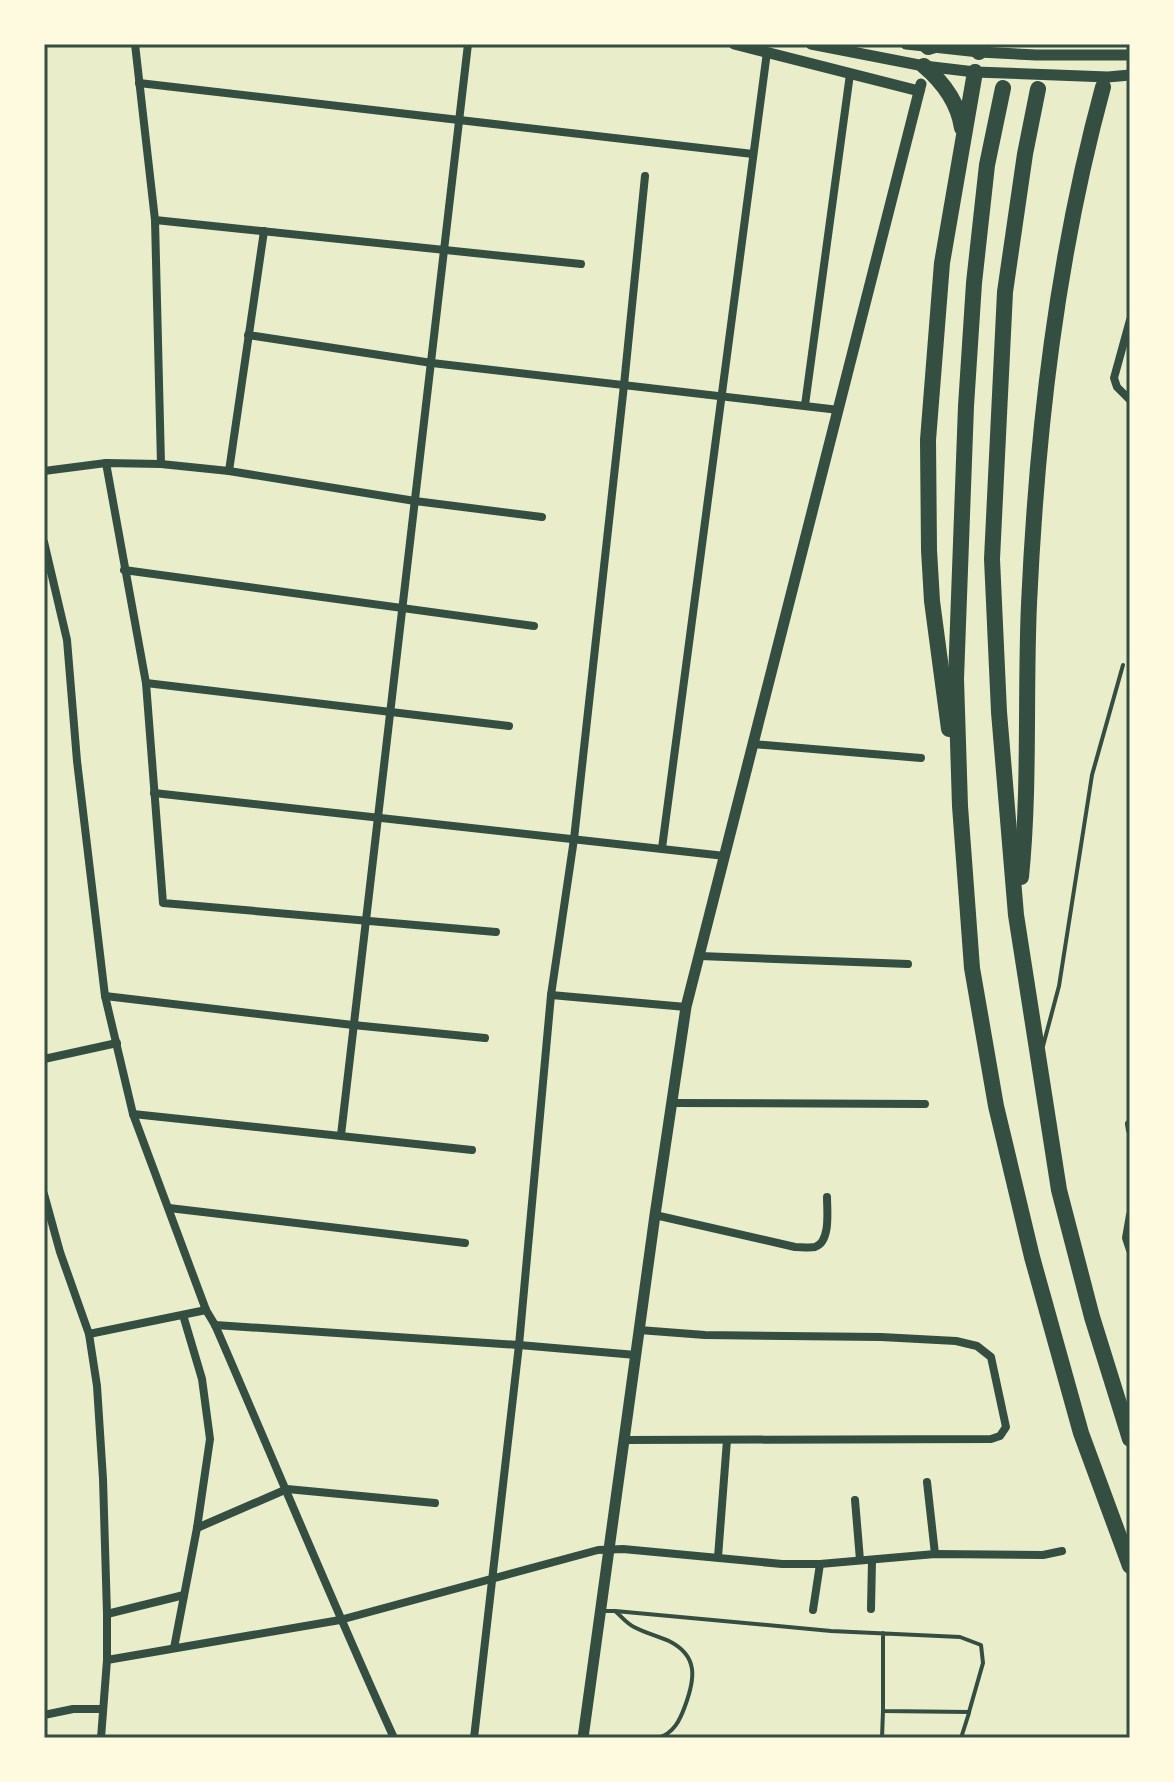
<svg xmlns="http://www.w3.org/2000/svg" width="1174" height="1782" font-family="'Fira Sans',sans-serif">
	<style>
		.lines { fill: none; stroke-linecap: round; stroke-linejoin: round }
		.service { stroke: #344e41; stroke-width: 4 }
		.minor { stroke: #344e41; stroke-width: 8 }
		.tertiary { stroke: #344e41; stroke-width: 11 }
		.motorway { stroke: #344e41; stroke-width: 16 }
		.neatline { fill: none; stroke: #344e41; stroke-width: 3 }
	</style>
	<rect width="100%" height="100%" fill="#e9edc9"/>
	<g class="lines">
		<!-- service -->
		<g class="service">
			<path d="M1043 1046 1059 986 1092 775 1123 665"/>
			<path d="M604 1611H615C621 1616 627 1624 634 1627 645 1633 658 1636 669 1641 699 1656 695 1679 685 1706 680 1720 674 1733 658 1738"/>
			<path d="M615 1611 831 1631 960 1637 981 1645 983 1663 969 1712 883 1711V1633"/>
			<path d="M882 1738 883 1711"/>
			<path d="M961 1738 969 1713"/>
		</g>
		<!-- minor -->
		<g class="minor">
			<path d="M135 44 155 220 161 464"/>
			<path d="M139 83 753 154"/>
			<path d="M155 220 581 264"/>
			<path d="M1130 320 1114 378 1117 387 1130 400"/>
			<path d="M248 335 432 363 839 410"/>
			<path d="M805 405 850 74"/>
			<path d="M106 463 146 683 163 903 496 932"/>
			<path d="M44 471 106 463 161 464 229 471 415 501 542 517"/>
			<path d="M229 471 264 231"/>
			<path d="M44 542 67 640 77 761 105 996 133 1114 206 1310 215 1325C275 1463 332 1602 394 1738"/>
			<path d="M124 570 534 626"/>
			<path d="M146 683 509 726"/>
			<path d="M753 744 921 758"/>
			<path d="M154 793 725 856"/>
			<path d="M662 848 767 52"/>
			<path d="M700 956 908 964"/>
			<path d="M551 995 686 1007"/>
			<path d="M105 996 353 1025 485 1038"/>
			<path d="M44 1059 117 1043"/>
			<path d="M673 1103 925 1104"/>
			<path d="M133 1114 472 1150"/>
			<path d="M1129 1124 1130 1130"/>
			<path d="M341 1135 468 44"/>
			<path d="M44 1194 60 1252 89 1334 97 1386 103 1479 107 1614V1660L101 1738"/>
			<path d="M169 1208 465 1243"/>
			<path d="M655 1215 795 1247C801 1247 810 1248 815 1247 831 1242 827 1210 827 1197"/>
			<path d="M1130 1215 1126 1238 1130 1250"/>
			<path d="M215 1325 519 1345 636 1355"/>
			<path d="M89 1334 206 1310"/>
			<path d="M625 1440 991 1439 1000 1436 1006 1427 991 1357 977 1346 956 1341 881 1337 705 1335 639 1330"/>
			<path d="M927 1482 935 1554"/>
			<path d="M855 1500 860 1560"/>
			<path d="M197 1528 287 1489 435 1503"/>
			<path d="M718 1557 727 1440"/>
			<path d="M871 1609 872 1560"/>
			<path d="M813 1610 820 1564"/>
			<path d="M107 1614 184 1595"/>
			<path d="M174 1648 197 1528 210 1439 202 1379 183 1315"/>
			<path d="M107 1660 340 1620 598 1550 623 1549 782 1564H820L935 1554 1043 1555 1062 1551"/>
			<path d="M44 1715 73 1709H103"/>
			<path d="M474 1738 519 1345 551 995 574 839 624 385 645 176"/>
		</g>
		<!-- tertiary -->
		<g class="tertiary">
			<path d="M734 44 919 91"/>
			<path d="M811 44 924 66 975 72 1108 77 1130 75"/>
			<path d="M906 44 979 52 1036 55H1130"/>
			<path d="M583 1738 655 1215 686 1007 921 84"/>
		</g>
		<!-- motorway -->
		<g class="motorway">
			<path d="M928 47 938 44"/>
			<path d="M979 52 980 44"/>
			<path d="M924 66C944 83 958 102 962 128"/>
			<path d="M1003 88 987 165 974 283 966 406 956 679 960 806 972 968 996 1106 1032 1257 1081 1433 1130 1566"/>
			<path d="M1038 89 1025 154 1005 292 992 559 999 712 1016 915 1059 1190 1092 1317 1130 1439"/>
			<path d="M949 729 932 601 929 550 928 440 942 263 975 72"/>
			<path d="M1021 877C1030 787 1025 695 1029 604 1037 429 1057 256 1103 87"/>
		</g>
	</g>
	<!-- border -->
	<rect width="1174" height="1782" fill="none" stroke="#fefae0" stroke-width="92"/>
	<rect x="46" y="46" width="1082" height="1690" class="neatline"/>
</svg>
